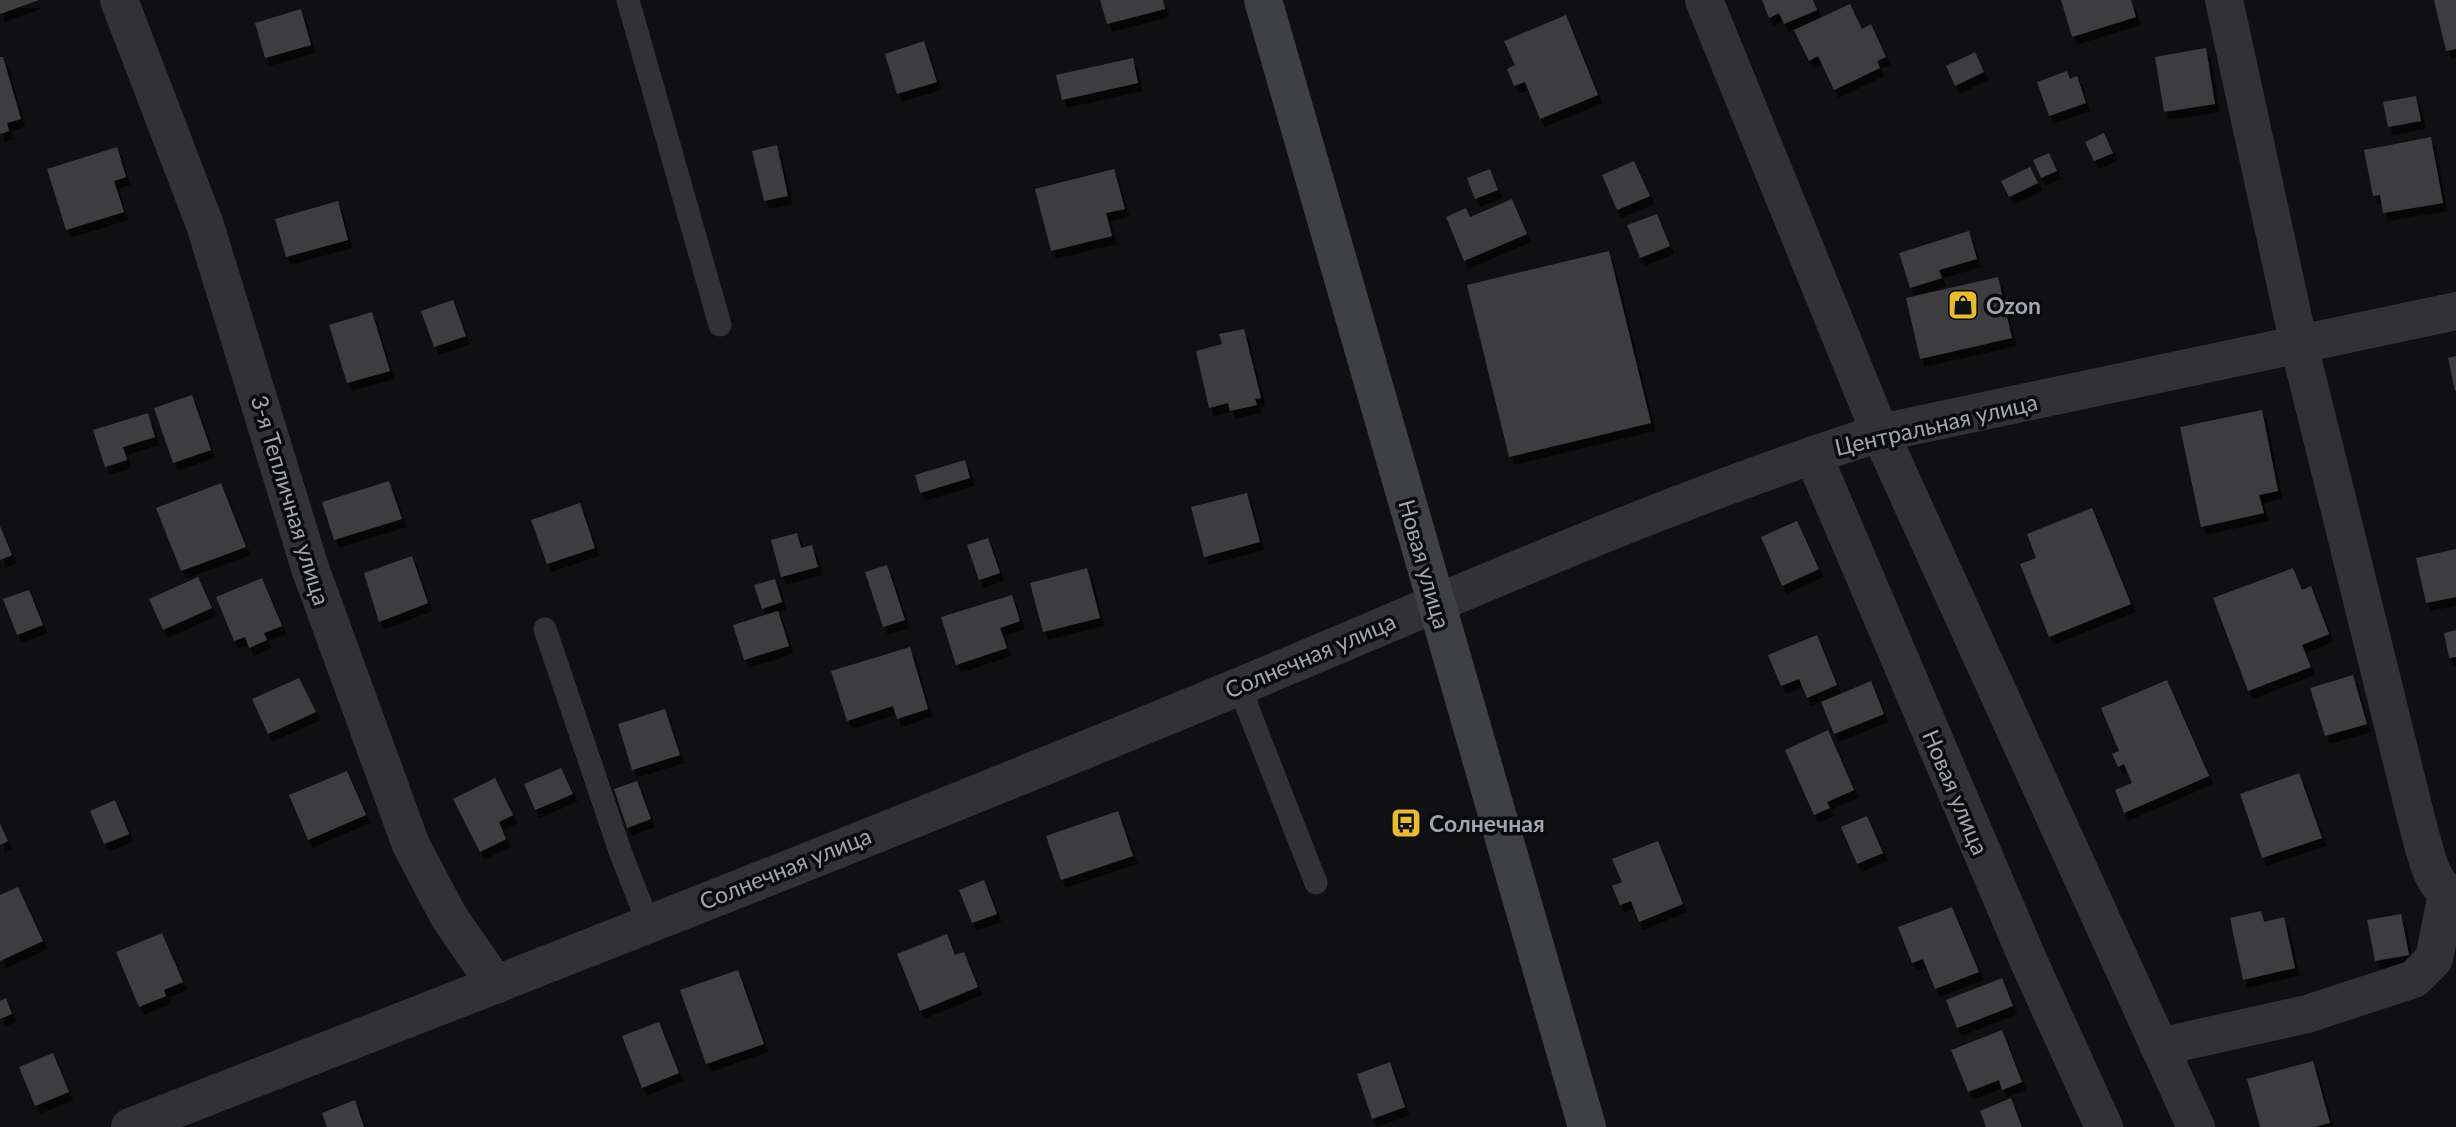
<svg xmlns="http://www.w3.org/2000/svg" width="2456" height="1127" font-family="Lato,sans-serif">
	<style>
		.building { fill: #3c3c41; filter: url(#shadow) }
		.lines { fill: none; stroke-linecap: round; stroke-linejoin: round }
		.lane { stroke: #313136; stroke-width: 23 }
		.street { stroke: #313136; stroke-width: 38 }
		.secondary { stroke: #3f4045; stroke-width: 38 }
		.labels { text-anchor: middle; dominant-baseline: central; stroke-width: 7; stroke-linejoin: round; paint-order: stroke }
		.poi-label { font-size: 23px; font-weight: bold; fill: #a1a5b1; stroke: #0b0b0c; text-anchor: start }
		.street-label { font-size: 23px; fill: #a1a5b1; stroke: #0b0b0c }
	</style>
	<defs>
		<filter id="shadow"><feDropShadow dx="4.5" dy="8" stdDeviation="0" flood-color="#0009"/></filter>
	</defs>
	<rect width="100%" height="100%" fill="#100f11"/>
	<!-- building -->
	<g class="building">
		<path d="M0 0H39L0 14Z"/>
		<path d="M1100 0H1163L1165 9 1107 24Z"/>
		<path d="M1762 0H1813L1817 10 1784 24 1779 13 1769 18Z"/>
		<path d="M2061 0H2131L2136 17 2072 37Z"/>
		<path d="M2434 0H2456V49L2446 51Z"/>
		<path d="M1850 4 1862 29 1871 24 1886 57 1877 61 1880 68 1834 90 1818 56 1809 61 1794 30Z"/>
		<path d="M301 9 311 45 265 58 255 23Z"/>
		<path d="M1566 15 1598 95 1540 119 1525 82 1514 86 1507 69 1515 65 1504 41Z"/>
		<path d="M924 41 937 82 897 94 885 54Z"/>
		<path d="M2206 48 2215 104 2164 112 2155 57Z"/>
		<path d="M1975 52 1984 72 1955 86 1946 66Z"/>
		<path d="M0 57H3L21 119 7 123 9 131 0 134Z"/>
		<path d="M1133 58 1138 83 1062 100 1056 75Z"/>
		<path d="M2067 71 2070 79 2077 76 2086 103 2049 116 2037 82Z"/>
		<path d="M2416 96 2421 121 2388 127 2383 102Z"/>
		<path d="M2104 133 2113 153 2094 161 2085 142Z"/>
		<path d="M2431 137 2443 203 2383 213 2380 195 2373 196 2364 150Z"/>
		<path d="M777 145 788 196 764 201 752 151Z"/>
		<path d="M117 147 126 177 114 181 124 212 66 230 47 169Z"/>
		<path d="M2049 153 2057 171 2041 178 2033 160Z"/>
		<path d="M1634 161 1650 196 1617 210 1602 175Z"/>
		<path d="M2030 167 2038 183 2009 197 2001 181Z"/>
		<path d="M1114 169 1125 209 1106 213 1112 236 1051 251 1035 189Z"/>
		<path d="M1490 169 1498 190 1475 199 1467 178Z"/>
		<path d="M1512 199 1527 234 1464 261 1446 217 1466 208 1470 217Z"/>
		<path d="M338 201 348 240 286 257 275 219Z"/>
		<path d="M1657 214 1670 246 1640 258 1627 225Z"/>
		<path d="M1969 231 1977 259 1939 270 1942 278 1910 288 1899 253Z"/>
		<path d="M1609 251 1651 423 1509 457 1467 285Z"/>
		<path d="M1998 277 2012 338 1920 359 1906 298Z"/>
		<path d="M453 300 466 336 434 347 421 311Z"/>
		<path d="M372 312 390 371 347 383 329 325Z"/>
		<path d="M1244 329 1261 398 1255 399 1257 405 1230 411 1228 403 1209 408 1196 351 1222 344 1219 334Z"/>
		<path d="M2456 356V391H2455L2448 358Z"/>
		<path d="M192 395 211 450 173 463 154 408Z"/>
		<path d="M2262 410 2278 491 2259 495 2264 513 2201 527 2180 427Z"/>
		<path d="M148 413 155 437 123 447 127 460 105 467 93 430Z"/>
		<path d="M965 460 970 478 920 493 915 475Z"/>
		<path d="M389 481 402 519 334 540 322 502Z"/>
		<path d="M221 483 246 547 181 571 156 508Z"/>
		<path d="M1247 493 1260 542 1204 557 1191 507Z"/>
		<path d="M580 503 595 548 547 564 531 520Z"/>
		<path d="M2092 508 2131 604 2049 637 2020 564 2036 558 2027 534Z"/>
		<path d="M1797 521 1819 569 1782 586 1761 537Z"/>
		<path d="M0 526 12 555 0 560Z"/>
		<path d="M797 533 801 548 812 545 818 567 781 577 771 540Z"/>
		<path d="M988 538 1000 573 979 580 967 545Z"/>
		<path d="M2456 549V597L2426 603 2416 558Z"/>
		<path d="M412 556 428 603 379 622 364 573Z"/>
		<path d="M887 565 905 620 883 627 865 572Z"/>
		<path d="M1087 568 1100 618 1043 632 1030 583Z"/>
		<path d="M2293 568 2302 590 2311 586 2329 634 2302 645 2311 667 2248 691 2213 598Z"/>
		<path d="M198 577 212 608 163 630 149 599Z"/>
		<path d="M262 578 282 626 264 633 267 640 249 648 245 637 234 641 216 597Z"/>
		<path d="M775 579 782 602 762 609 754 585Z"/>
		<path d="M29 590 43 625 17 635 3 599Z"/>
		<path d="M1012 595 1020 621 1000 628 1007 648 956 665 941 617Z"/>
		<path d="M778 611 789 646 744 660 733 625Z"/>
		<path d="M2456 630V657L2449 658 2444 633Z"/>
		<path d="M1817 635 1837 685 1807 698 1799 679 1781 686 1768 655Z"/>
		<path d="M910 647 928 709 897 719 893 706 847 721 831 671Z"/>
		<path d="M2353 675 2367 724 2325 736 2310 688Z"/>
		<path d="M299 678 316 712 268 734 252 699Z"/>
		<path d="M2167 680 2209 776 2124 813 2115 790 2132 783 2124 764 2118 767 2112 754 2119 751 2101 708Z"/>
		<path d="M1871 681 1884 714 1834 734 1821 702Z"/>
		<path d="M665 709 680 755 632 770 618 724Z"/>
		<path d="M1828 730 1854 790 1827 802 1830 808 1814 815 1785 750Z"/>
		<path d="M561 768 573 794 535 810 524 784Z"/>
		<path d="M347 771 366 815 308 840 289 795Z"/>
		<path d="M2299 773 2322 838 2262 858 2240 794Z"/>
		<path d="M495 778 513 815 499 822 506 839 480 852 453 799Z"/>
		<path d="M637 781 651 819 627 828 614 789Z"/>
		<path d="M115 800 129 834 104 844 90 811Z"/>
		<path d="M1118 811 1133 856 1061 880 1046 836Z"/>
		<path d="M1867 816 1883 853 1857 864 1841 827Z"/>
		<path d="M0 824 8 841 0 845Z"/>
		<path d="M1658 841 1683 904 1639 922 1631 901 1620 905 1612 886 1622 882 1612 859Z"/>
		<path d="M984 880 997 914 972 923 959 890Z"/>
		<path d="M18 887 43 941 0 961V895Z"/>
		<path d="M1952 907 1979 972 1935 989 1923 959 1912 963 1898 927Z"/>
		<path d="M2261 911 2264 922 2284 917 2295 968 2243 980 2230 918Z"/>
		<path d="M2401 914 2409 955 2375 961 2367 920Z"/>
		<path d="M162 933 183 982 164 990 166 996 139 1007 116 952Z"/>
		<path d="M947 934 955 955 964 952 978 987 920 1011 897 954Z"/>
		<path d="M738 970 764 1044 706 1064 680 990Z"/>
		<path d="M2002 978 2013 1006 1957 1028 1946 1000Z"/>
		<path d="M6 998 12 1014 0 1019V1001Z"/>
		<path d="M659 1022 679 1073 642 1088 622 1036Z"/>
		<path d="M2002 1030 2022 1082 2002 1090 1999 1080 1968 1092 1951 1050Z"/>
		<path d="M53 1053 69 1092 35 1106 19 1067Z"/>
		<path d="M2313 1061 2330 1123 2314 1127H2260L2247 1079Z"/>
		<path d="M1390 1062 1405 1107 1372 1119 1357 1074Z"/>
		<path d="M2011 1098 2022 1127H1986L1980 1111Z"/>
		<path d="M355 1100 364 1127H327L322 1113Z"/>
	</g>
	<g class="lines">
		<!-- lane -->
		<g class="lane">
			<path d="M628 0 720 325"/>
			<path d="M545 629 620 851 648 923"/>
			<path d="M1239 686 1316 883"/>
		</g>
		<!-- street -->
		<g class="street">
			<path d="M119 0 205 225 310 568 411 845 449 917 496 985"/>
			<path d="M1704 0 1880 433 2196 1127"/>
			<path d="M2224 0 2299 345 2417 822C2425 848 2429 887 2456 898"/>
			<path d="M1813 455 2029 962 2104 1127"/>
			<path d="M2159 1047 2307 1014 2414 979 2434 959 2447 894"/>
			<path d="M130 1127C500 983 871 839 1238 687 1450 599 1661 503 1880 433L2456 311"/>
		</g>
		<!-- secondary -->
		<path class="secondary" d="M1263 0 1587 1127"/>
	</g>
	<!-- icons -->
	<defs>
		<g id="shop-square" transform="scale(1.575)"><rect x="-9" y="-9" width="18" height="18" rx="4" fill="#e9bb2f" stroke="#0b0b0c"/><path d="M-5-2.5h2.3a2.7 3.5 0 0 1 5.4 0H5L5.5 6h-11ZM-1.5-2.5h3a1.5 2.3 0 0 0-3 0Z" fill="#111"/></g>
		<g id="bus-square" transform="scale(1.575)"><rect x="-9" y="-9" width="18" height="18" rx="4" fill="#e9bb2f" stroke="#0b0b0c"/><path d="M-5-6H5V4H4V6H2V4H-2V6H-4V4H-5ZM-3.5-4V0h7V-4ZM-3.5 1.2v1.5H-2V1.2ZM2 1.2v1.5H3.5V1.2Z" fill="#111"/></g>
	</defs>
	<g fill-rule="evenodd">
		<use href="#shop-square" x="1963" y="305"/>
		<use href="#bus-square" x="1406" y="823"/>
	</g>
	<g class="labels">
		<!-- poi labels -->
		<g class="poi-label">
			<text x="1986" y="305">Ozon</text>
			<text x="1429" y="823">Солнечная</text>
		</g>
		<!-- street labels -->
		<g class="street-label">
			<text transform="translate(1936 424) rotate(-13)">Центральная улица</text>
			<text transform="translate(291 500) rotate(73)">3-я Тепличная улица</text>
			<text transform="translate(1425 564) rotate(74)">Новая улица</text>
			<text transform="translate(1310 655) rotate(-23)">Солнечная улица</text>
			<text transform="translate(1956 792) rotate(67)">Новая улица</text>
			<text transform="translate(785 868) rotate(-22)">Солнечная улица</text>
		</g>
	</g>
</svg>
